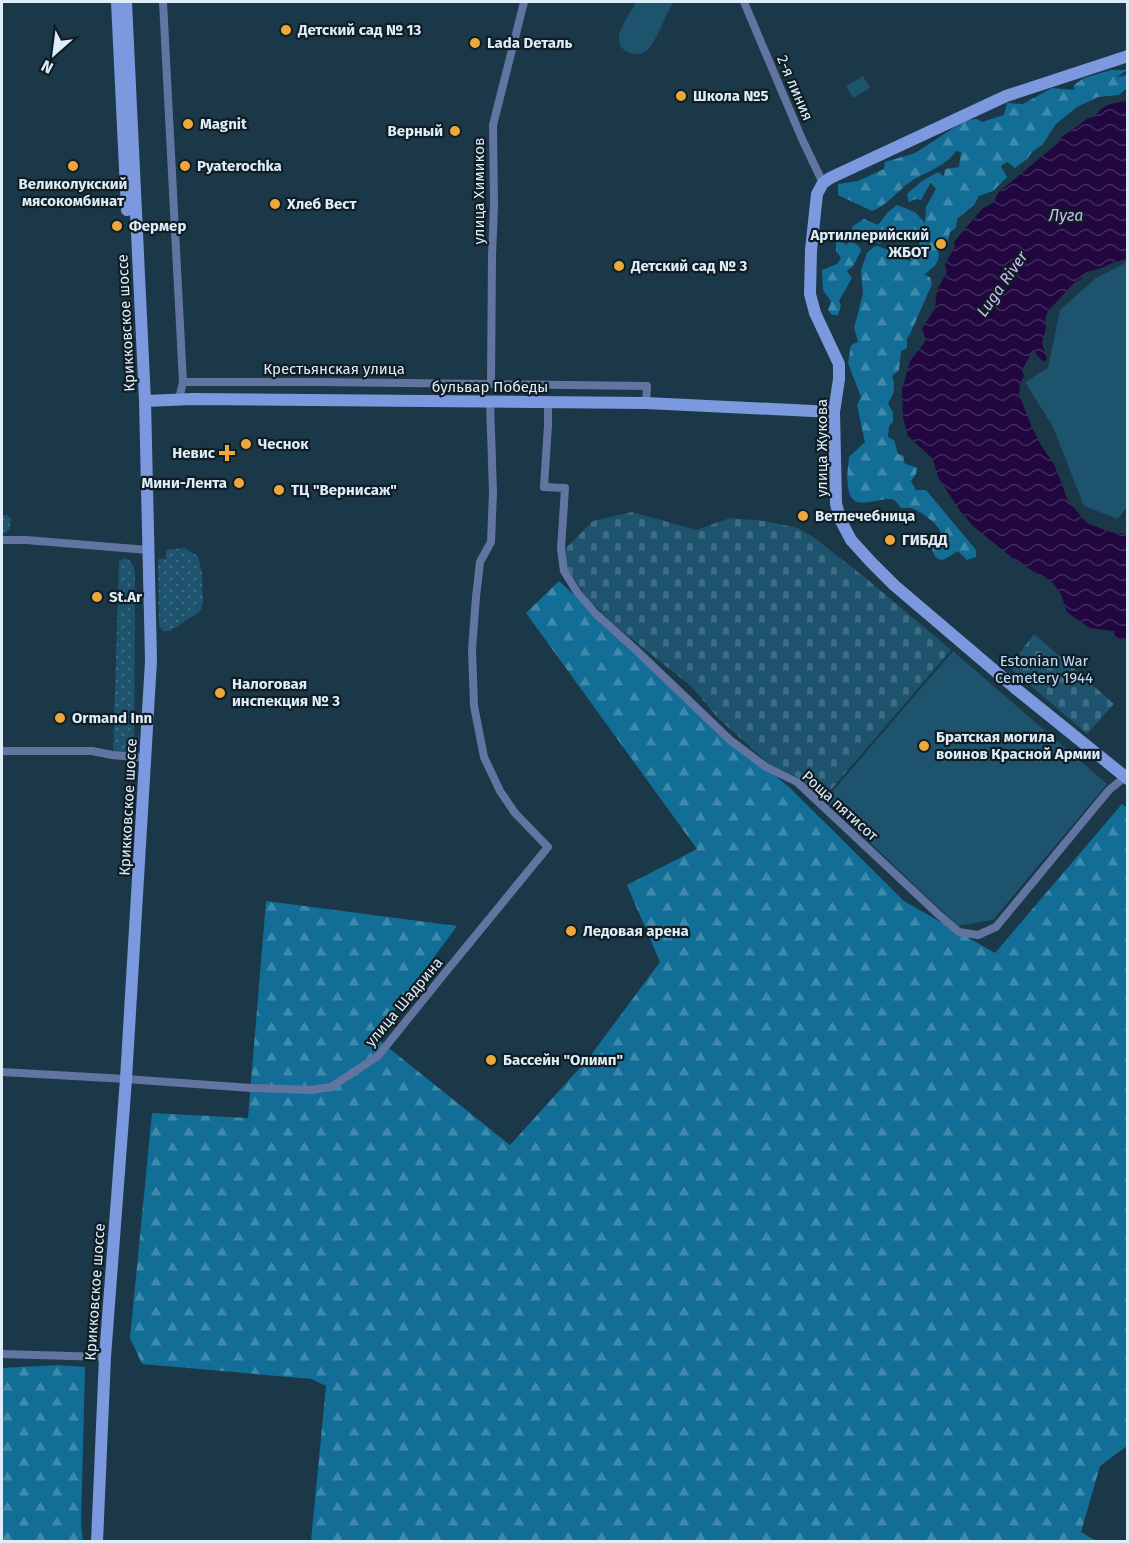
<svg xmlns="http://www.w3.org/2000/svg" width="1129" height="1543" font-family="'Fira Sans',sans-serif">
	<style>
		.grass { fill: url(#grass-dots) }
		.forest { fill: url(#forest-firs) }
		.cemetery { fill: url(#cemetery-stones) }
		.park { fill: #1e536e }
		.water { fill: url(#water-waves) }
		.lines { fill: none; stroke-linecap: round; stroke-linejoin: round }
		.street { stroke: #6275a1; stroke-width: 8 }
		.secondary { stroke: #7c98df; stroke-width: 12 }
		.poi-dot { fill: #eda83b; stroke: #111d25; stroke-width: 2 }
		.labels { text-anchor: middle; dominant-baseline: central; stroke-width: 4.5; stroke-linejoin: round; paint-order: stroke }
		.poi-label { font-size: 15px; font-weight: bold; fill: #ddeef9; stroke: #111d25; text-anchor: start }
		.street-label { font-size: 15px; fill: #ddeef9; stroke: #111d25 }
		.park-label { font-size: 15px; fill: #b9e0f8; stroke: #111d25 }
		.water-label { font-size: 16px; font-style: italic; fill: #ccbbf3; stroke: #111d25 }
	</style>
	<defs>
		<pattern id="grass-dots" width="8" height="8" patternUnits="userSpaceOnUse" patternTransform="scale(1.5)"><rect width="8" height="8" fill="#1e536e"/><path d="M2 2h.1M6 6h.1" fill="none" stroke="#3e6c83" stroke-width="1.8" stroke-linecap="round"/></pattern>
		<pattern id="forest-firs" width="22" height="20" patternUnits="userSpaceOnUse" patternTransform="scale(1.5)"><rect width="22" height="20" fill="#126e97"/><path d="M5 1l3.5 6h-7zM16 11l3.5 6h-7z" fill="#3f8aab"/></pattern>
		<pattern id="cemetery-stones" width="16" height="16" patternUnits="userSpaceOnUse" patternTransform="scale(1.5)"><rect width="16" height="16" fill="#1e536e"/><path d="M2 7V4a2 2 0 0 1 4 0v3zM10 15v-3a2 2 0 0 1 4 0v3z" fill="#3e6c83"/></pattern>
		<pattern id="water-waves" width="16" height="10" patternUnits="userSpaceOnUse" patternTransform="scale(1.5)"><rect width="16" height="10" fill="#210640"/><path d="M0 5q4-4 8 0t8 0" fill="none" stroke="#412b5c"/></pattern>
	</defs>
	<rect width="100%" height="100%" fill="#1a3848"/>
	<!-- grass -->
	<g class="grass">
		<path d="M2 515H7L11 519 10 529 5 533H2Z"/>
		<path d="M184 548 198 556 202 574 203 604 199 612 170 631H163L159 625 158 559H166V550Z"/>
		<path d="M125 558C133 562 134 566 135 574L134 748 127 754 113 753 119 561Z"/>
	</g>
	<!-- forest -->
	<g class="forest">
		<path d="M1111 70H1127L1117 77 1124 76 1127 74V88L1119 95 1098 97 1077 107 1056 124 1042 145 1033 151 1027 159 1015 168 1007 162 1001 166 1007 177 993 191 979 196 974 205 957 219 956 228 950 232 947 245 938 249C941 263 934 266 924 275L930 277 932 284 910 334 907 338V348L901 351 899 370 892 376C896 386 894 395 888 403L893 413V422L889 426 888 437 894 440 898 454 904 456V463L917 468 916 474 911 481 916 490H926L976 550V557L967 560 958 551 943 560C936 559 934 556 932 549 935 546 939 541 941 537 944 527 919 510 911 508 908 508 904 508 901 508 899 506 898 503 895 501 891 498 886 499 881 500 874 501 864 504 857 502 843 496 848 468 849 457L865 442 857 405 861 397 848 363 851 345 858 342 854 328 863 294 861 270 867 253 875 246C885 247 890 252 899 254L902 258 910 261 912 252 920 247 919 238H893L879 244 871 237 861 239 851 232 853 226 864 219 878 225 888 212 897 205 915 212 925 223 926 207 936 189 931 182 921 200 916 199 909 202 907 194 922 181 938 172 944 176 945 169 959 167 961 152 956 151C945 167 925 172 910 182 896 192 888 205 872 211L838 195V184L858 181 884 169 885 162 915 153 966 120 977 119 982 122 1004 115 1007 103 1023 104 1052 88 1074 90V85L1084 78Z"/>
		<path d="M841 239 846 245 851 241 859 246 861 251 853 266 847 271 852 278 839 301 841 306 838 315H832L828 310 831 301 823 290 822 270 837 264 841 258 836 251V240Z"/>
		<path d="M559 581 730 740 788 786 904 901 995 953 1122 804 1127 808 1128 1445 1100 1466 1081 1532 1096 1541H311L326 1386 312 1379 142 1364 130 1338 152 1113 248 1118 266 901 457 926 375 1037 510 1145 588 1059 660 962 627 885 697 849 526 613Z"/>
		<path d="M58 1365 85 1367 81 1524 83 1541H2V1368Z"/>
	</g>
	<!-- cemetery -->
	<g class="cemetery">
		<path d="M632 512 696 530 730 518 764 521 798 528 812 536 868 580 951 650 823 799 797 777 769 764 718 718 692 687 617 627 589 600 566 568 565 549 593 521Z"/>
		<path d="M1034 634 1114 704 1087 734 1009 667Z"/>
	</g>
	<!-- park -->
	<g class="park">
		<path d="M636 2H673C666 14 658 37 650 47 639 61 616 53 619 35 622 24 631 12 636 2Z"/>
		<path d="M863 76 870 88 853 98 846 86Z"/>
		<path d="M1127 262 1128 505 1118 519 1084 506 1053 427 1025 382 1048 368 1060 310 1096 278Z"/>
		<path d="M953 651 1107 784 993 920 958 926 825 800Z"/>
	</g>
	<!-- water -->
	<path class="water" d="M1127 101V258C1122 261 1117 261 1112 263 1103 268 1095 270 1086 272L1080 280 1074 283 1048 311 1045 320 1046 328 1042 343 1047 359 1043 362 1033 350 1022 370 1024 376 1020 383 1019 394 1032 428 1041 445 1055 466 1068 501 1087 523 1110 532 1126 534 1127 533 1128 638 1116 639 1114 631 1090 628 1067 612 1061 594 1052 582 1016 561 973 526 958 508 938 477 933 459 908 436 903 417 902 390 910 361 925 342V337L922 329 935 308 937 290 947 272 945 264 955 247 954 242 982 209 993 203 998 193 1058 143 1061 137 1078 126 1088 118 1095 117C1102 104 1114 103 1127 101Z"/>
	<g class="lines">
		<!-- street -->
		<g class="street">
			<path d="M163 2 183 382 179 399"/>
			<path d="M744 2 802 139 823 183"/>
			<path d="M183 382H319L647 386 646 403"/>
			<path d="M491 384 492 256 494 205 493 125 524 2"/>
			<path d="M548 403V425L544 487 565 488 561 549 564 571 577 592 595 613 635 649 730 740 766 767 797 782 938 914 959 932 978 935 996 927 1109 790 1125 777"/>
			<path d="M2 540H26L148 550"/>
			<path d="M2 751H92L112 755 146 758"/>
			<path d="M2 1072 126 1079 251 1088 311 1090 331 1087 378 1056 440 979 548 847 515 813 500 791 484 757 474 706 472 650 476 597 480 562 491 542 493 492 490 402"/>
			<path d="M2 1354 105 1357"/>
		</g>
		<!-- secondary -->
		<g class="secondary">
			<path d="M117 2 127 210"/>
			<path d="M1128 56 1006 96 830 178 823 183 817 194 811 250 810 294 815 313 839 364V379L834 412 836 504 841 521 851 540 871 562 894 585 1015 688 1128 779"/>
			<path d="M145 401 193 399 646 403 834 412"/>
			<path d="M97 1542 105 1357 126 1079 151 661 145 401 126 2"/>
		</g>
	</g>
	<!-- markers -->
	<g class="poi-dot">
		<circle cx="286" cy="30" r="6"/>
		<circle cx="475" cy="43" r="6"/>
		<circle cx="681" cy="96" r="6"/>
		<circle cx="188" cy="124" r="6"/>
		<circle cx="455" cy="131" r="6"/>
		<circle cx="73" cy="166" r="6"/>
		<circle cx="185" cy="166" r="6"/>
		<circle cx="275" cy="204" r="6"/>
		<circle cx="117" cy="226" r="6"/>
		<circle cx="941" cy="244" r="6"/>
		<circle cx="619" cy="266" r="6"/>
		<circle cx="246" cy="444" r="6"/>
		<path d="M224 444h6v6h6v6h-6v6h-6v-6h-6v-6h6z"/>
		<circle cx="239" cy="483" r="6"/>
		<circle cx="279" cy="490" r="6"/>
		<circle cx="803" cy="516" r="6"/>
		<circle cx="890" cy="540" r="6"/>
		<circle cx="97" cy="597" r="6"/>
		<circle cx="220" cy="693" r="6"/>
		<circle cx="60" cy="718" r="6"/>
		<circle cx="924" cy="746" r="6"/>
		<circle cx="571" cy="931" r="6"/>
		<circle cx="491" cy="1060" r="6"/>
	</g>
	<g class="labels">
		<!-- poi labels -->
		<g class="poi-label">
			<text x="298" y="30">Детский сад № 13</text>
			<text x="487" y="43">Lada Dеталь</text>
			<text x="693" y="96">Школа №5</text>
			<text x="200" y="124">Magnit</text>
			<text x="443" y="131" text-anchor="end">Верный</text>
			<text x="197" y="166">Pyaterochka</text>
			<text x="73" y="184" text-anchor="middle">Великолукский<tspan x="73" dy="17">мясокомбинат</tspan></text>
			<text x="287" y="204">Хлеб Вест</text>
			<text x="129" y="226">Фермер</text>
			<text x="929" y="235" text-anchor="end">Артиллерийский<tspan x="929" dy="17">ЖБОТ</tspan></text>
			<text x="631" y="266">Детский сад № 3</text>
			<text x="258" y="444">Чеснок</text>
			<text x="215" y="453" text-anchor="end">Невис</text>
			<text x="227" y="483" text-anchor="end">Мини-Лента</text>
			<text x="291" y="490">ТЦ "Вернисаж"</text>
			<text x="815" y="516">Ветлечебница</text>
			<text x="902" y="540">ГИБДД</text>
			<text x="109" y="597">St.Ar</text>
			<text x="232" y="684">Налоговая<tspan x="232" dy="17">инспекция № 3</tspan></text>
			<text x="72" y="718">Ormand Inn</text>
			<text x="936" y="737">Братская могила<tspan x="936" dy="17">воинов Красной Армии</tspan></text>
			<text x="583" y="931">Ледовая арена</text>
			<text x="503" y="1060">Бассейн "Олимп"</text>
		</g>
		<!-- street labels -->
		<g class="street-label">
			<text transform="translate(795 88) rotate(67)">2-я линия</text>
			<text transform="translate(479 191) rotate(-90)">улица Химиков</text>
			<text transform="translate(126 323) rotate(-93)">Крикковское шоссе</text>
			<text x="334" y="369">Крестьянская улица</text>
			<text x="490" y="387">бульвар Победы</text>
			<text transform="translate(822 448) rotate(-90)">улица Жукова</text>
			<text transform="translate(840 806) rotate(42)">Роща пятисот</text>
			<text transform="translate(128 807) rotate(-87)">Крикковское шоссе</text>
			<text transform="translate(404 1002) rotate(-50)">улица Шадрина</text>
			<text transform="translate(95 1292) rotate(-86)">Крикковское шоссе</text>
		</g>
		<!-- park labels -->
		<g class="park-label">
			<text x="1044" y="661">Estonian War<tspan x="1044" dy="17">Cemetery 1944</tspan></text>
		</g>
		<!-- water labels -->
		<g class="water-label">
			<text x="1066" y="215">Луга</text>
			<text transform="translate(1002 284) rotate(-55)">Luga River</text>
		</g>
	</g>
	<!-- border -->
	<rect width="1129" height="1543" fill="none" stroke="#ddeef9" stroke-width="6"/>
	<!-- north arrow -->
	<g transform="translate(54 54) rotate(208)" stroke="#111d25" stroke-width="4.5" paint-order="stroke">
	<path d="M0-4.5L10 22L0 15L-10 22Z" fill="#ddeef9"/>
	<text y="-9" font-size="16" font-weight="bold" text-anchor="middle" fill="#ddeef9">N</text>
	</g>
</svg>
